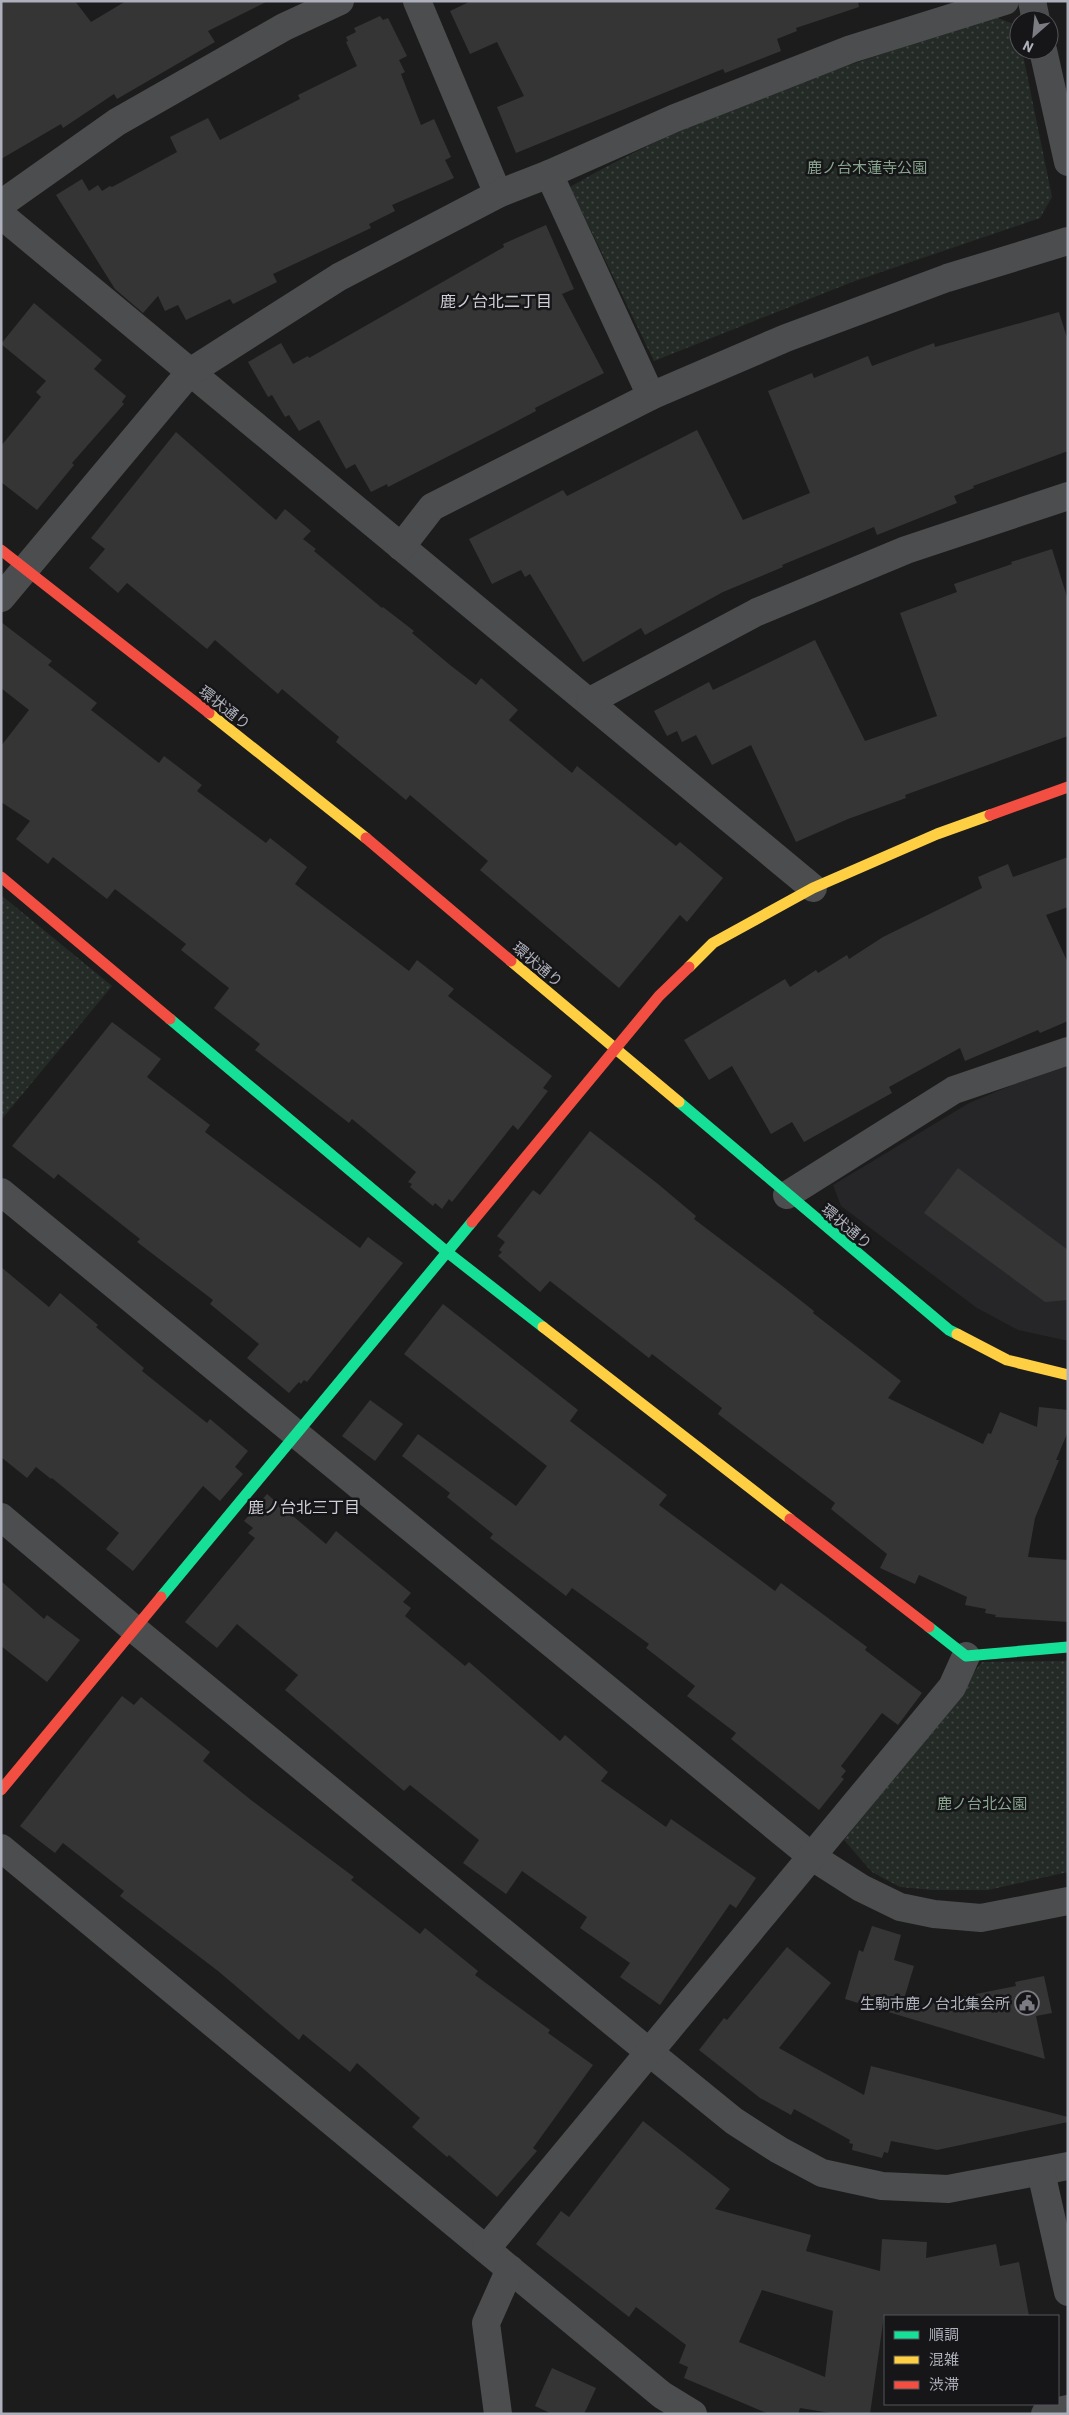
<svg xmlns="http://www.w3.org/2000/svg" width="1069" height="2415" font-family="Barlow,'Noto Sans JP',sans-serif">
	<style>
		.built { fill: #262628 }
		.park { fill: url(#park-dots) }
		.building { fill: #353536; fill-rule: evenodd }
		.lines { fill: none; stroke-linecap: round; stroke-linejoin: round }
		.street { stroke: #4c4d4e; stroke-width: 28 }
		.fast { stroke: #16e098; stroke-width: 11 }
		.slow { stroke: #ffcf43; stroke-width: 11 }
		.jam { stroke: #f24e42; stroke-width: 11 }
		.labels { text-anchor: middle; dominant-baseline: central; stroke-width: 5; stroke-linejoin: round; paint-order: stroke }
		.park-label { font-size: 15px; fill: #87a48e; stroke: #161618 }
		.street-label { font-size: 15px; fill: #aeb0bb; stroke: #161618 }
		.poi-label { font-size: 15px; fill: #aeb0bb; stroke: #161618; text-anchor: end }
		.neighbourhood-label { font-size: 16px; fill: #cfd0d7; stroke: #161618 }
	</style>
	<defs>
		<pattern id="park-dots" width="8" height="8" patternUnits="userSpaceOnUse" patternTransform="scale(1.25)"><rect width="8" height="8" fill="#242b26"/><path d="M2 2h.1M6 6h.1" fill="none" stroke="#414744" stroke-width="1.8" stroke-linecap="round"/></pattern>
	</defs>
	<rect width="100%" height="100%" fill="#1c1c1c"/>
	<!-- built -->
	<path class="built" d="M1068 1062V1340H1064L1018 1330 977 1308 841 1206 833 1185 969 1103Z"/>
	<!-- park -->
	<g class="park">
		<path d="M995 17 1016 25 1019 50H1022L1052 197 1040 218 852 282 654 361 570 187C702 110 850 64 995 17Z"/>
		<path d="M1 895 112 986 1 1120Z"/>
		<path d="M1068 1661V1872L988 1890H933L900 1887 872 1872 844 1840 982 1662Z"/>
	</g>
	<!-- building -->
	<g class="building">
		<path d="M1 1H75L91 22 126 1H268L208 31 215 42 117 99 114 94 63 128 61 124 1 159Z"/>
		<path d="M471 1H858L859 7 796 28 797 31 777 39 781 51 725 73 723 69 516 153 497 107 524 96 497 42 470 54 450 11Z"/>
		<path d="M380 16 383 20 388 18 407 56 399 60 405 72 401 74 421 125 434 119 451 157 445 160 454 178 392 205 395 211 369 224 371 228 273 274 277 282 233 304 230 299 186 320 178 305 165 311 158 296 143 313 115 289 56 195 82 179 89 191 98 185 102 191 110 186 112 187 177 152 170 137 208 118 220 140 300 99 298 95 357 66 346 42 348 41 346 37 356 32 354 28Z"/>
		<path d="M546 225 574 289 562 294 604 373 535 408 536 411 496 432 388 487 387 484 371 492 355 464 346 469 319 420 299 431 289 415 285 417 272 395 268 397 248 362 281 343 293 364 308 356 309 358 504 247 503 244Z"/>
		<path d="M34 303 102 360 94 369 126 396 122 402 124 404 72 463 74 465 37 510 1 482V446L41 397 36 392 46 381 1 344Z"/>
		<path d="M1059 312 1068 341V451L973 486 974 488 954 496 957 503 877 535 874 527 782 565 783 567 723 592 645 635 641 628 583 662 530 574 525 577 521 570 492 584 469 539 563 490 567 496 697 430 743 520 810 493 768 391 812 373 814 378 868 356 872 366 934 343 935 347Z"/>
		<path d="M176 432 276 520 285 509 311 531 303 539 316 549 314 551 382 608 383 607 414 631 412 633 450 665 476 685 481 678 518 710 509 720 572 773 577 766 676 846 680 842 723 878 687 922 680 915 619 988 480 870 488 861 410 795 406 800 336 742 339 737 282 689 278 694 215 640 207 649 127 583 118 593 89 568 105 549 91 538Z"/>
		<path d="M1052 549 1068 600V736L905 795 906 798 848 819 796 842 751 745 712 765 696 735 682 742 677 731 667 736 654 711 709 682 713 690 815 640 865 741 937 716 900 613 957 592 954 584 1012 564 1011 562Z"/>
		<path d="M1 622 52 661 48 665 97 703 91 710 159 763 164 756 202 785 197 791 266 843 270 838 307 867 295 884 409 971 417 960 454 989 448 996 552 1076 543 1088 548 1091 518 1130 513 1125 452 1202 449 1199 442 1209 435 1203 433 1206 410 1187 412 1184 408 1182 416 1172 352 1119 349 1123 255 1050 260 1044 214 1008 229 988 181 950 186 944 115 889 107 899 53 857 48 864 16 839 30 821 1 802V746L29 710 1 688Z"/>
		<path d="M1068 857V907L1046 915 1068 963V1021L1040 1033 1038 1030 965 1061 960 1048 889 1087 892 1093 804 1142 792 1122 771 1134 732 1066 709 1080 684 1040 785 979 790 987 816 970 818 973 847 955 849 959 883 937 982 888 978 877 1008 864 1013 877Z"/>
		<path d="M112 1022 161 1059 147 1077 210 1125 205 1132 360 1248 368 1237 403 1263 307 1382 304 1380 301 1384 299 1382 289 1393 247 1358 259 1344 210 1304 213 1300 137 1242 140 1239 58 1174 54 1179 12 1146Z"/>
		<path d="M590 1131 658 1184 696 1216 694 1219 781 1285 814 1311 813 1313 901 1381 888 1398 983 1444 988 1433 991 1434 1000 1412 1037 1427 1039 1407 1068 1410 1067 1434 1056 1460H1059L1035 1518 1028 1557 1068 1560V1622L995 1617 996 1615 985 1613 986 1609 965 1605 967 1597 919 1575 915 1584 880 1568 887 1554 831 1509 835 1503 718 1414 722 1408 652 1354 649 1358 550 1281 540 1292 498 1256 502 1252 499 1250 505 1242 497 1236 533 1190 540 1195Z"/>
		<path d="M958 1168 1068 1250V1300L1045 1302 924 1213Z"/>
		<path d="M1 1267 49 1307 60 1293 98 1325 96 1327 144 1368 142 1371 207 1423 210 1419 248 1451 235 1467 243 1474 220 1501 203 1486 133 1571 106 1549 119 1533 52 1478 51 1479 36 1467 27 1478 1 1457Z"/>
		<path d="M443 1304 578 1410 570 1421 667 1495 659 1505 775 1591 781 1583 867 1647 865 1650 922 1693 898 1725 882 1713 841 1766 846 1771 841 1777 844 1779 819 1810 731 1739 736 1733 687 1696 695 1686 646 1648 649 1644 572 1588 566 1596 490 1538 493 1534 447 1497 450 1493 402 1456 418 1434 516 1506 547 1466 404 1354Z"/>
		<path d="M370 1400 403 1424 375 1461 342 1436Z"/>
		<path d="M267 1494 326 1544 336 1531 411 1593 403 1602 411 1608 405 1616 465 1666 469 1662 560 1741 565 1735 608 1772 601 1781 666 1827 671 1819 756 1878 736 1908 730 1904 660 2005 620 1977 630 1963 580 1928 587 1917 522 1871 506 1894 463 1863 479 1840 410 1785 404 1791 285 1690 298 1675 237 1624 217 1648 185 1622 255 1538 248 1533 253 1528 244 1521Z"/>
		<path d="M1 1581 44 1619 47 1615 80 1640 47 1682 1 1646Z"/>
		<path d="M122 1696 134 1705 141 1697 210 1752 203 1761 251 1800 354 1877 351 1880 420 1934 425 1928 478 1971 475 1975 550 2030 548 2033 593 2065 533 2148 537 2151 497 2197 449 2155 447 2157 412 2127 420 2118 357 2063 350 2072 303 2034 299 2040 218 1971 120 1896 124 1891 63 1843 55 1853 20 1826Z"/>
		<path d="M872 1926 901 1935 894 1960 914 1966 901 2009 1016 1986 1015 1982 1044 1976 1052 2013 1036 2016 1045 2059 845 1999 859 1950 863 1952Z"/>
		<path d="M787 1947 831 1983 779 2048 864 2095 871 2066 1068 2117V2122L937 2150 891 2141 888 2153 884 2152 882 2158 852 2150 853 2144 849 2143 850 2140 794 2109 791 2115 760 2098 699 2050 724 2018 727 2020Z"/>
		<path d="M643 2121 730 2189 715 2209 811 2235 806 2251 880 2271 882 2239 927 2242 926 2258 996 2244 1000 2266 1019 2262 1029 2316H884L870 2414H837L800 2408 798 2414H769L684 2378 688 2367 679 2363 686 2345 636 2307 629 2317 536 2244 561 2211 569 2217ZM762 2290 833 2311 825 2377 739 2342Z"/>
		<path d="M552 2368 596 2388 584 2414H552L535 2406Z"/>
	</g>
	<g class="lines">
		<!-- street -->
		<g class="street">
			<path d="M417 1 498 194"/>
			<path d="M1032 1 1036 20"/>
			<path d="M1043 50 1068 162"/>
			<path d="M549 174 651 396"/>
			<path d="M1 204 117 122 284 27 340 1"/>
			<path d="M1 215 813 888"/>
			<path d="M401 547 432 507 651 396 786 338 947 278 1068 241"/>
			<path d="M1 598 190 372 339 277 498 194 549 174 675 118 851 49 1005 1"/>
			<path d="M590 701 757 612 906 550 1068 496"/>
			<path d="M1 1192 811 1856 861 1888 900 1907 934 1914 981 1918 1068 1901"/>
			<path d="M787 1195 954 1090 1068 1051"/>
			<path d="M1 1517 134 1629 649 2052 734 2121 779 2150 822 2173 882 2186 948 2189 1068 2166"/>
			<path d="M1 1848 662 2395 693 2414"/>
			<path d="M1041 2172 1068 2292"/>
			<path d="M486 2249 952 1687 966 1656"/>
			<path d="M498 2414 486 2323 510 2269"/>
			<path d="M1045 2414 1068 2409"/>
		</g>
		<!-- fast -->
		<g class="fast">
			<path d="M170 1019 447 1252 543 1327"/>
			<path d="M679 1102 949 1330 957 1334"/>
			<path d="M161 1597 472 1222"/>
			<path d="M929 1627 966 1656 1068 1647"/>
		</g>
		<!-- slow -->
		<g class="slow">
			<path d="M209 713 366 838"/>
			<path d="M511 961 679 1102"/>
			<path d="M689 967 713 943 813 888 937 834 990 815"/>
			<path d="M543 1327 790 1519"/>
			<path d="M957 1334 1007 1360 1068 1375"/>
		</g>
		<!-- jam -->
		<g class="jam">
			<path d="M1 550 209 713"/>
			<path d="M990 815 1068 787"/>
			<path d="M366 838 511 961"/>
			<path d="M1 877 170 1019"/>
			<path d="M472 1222 659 996 689 967"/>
			<path d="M790 1519 929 1627"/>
			<path d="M1 1790 161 1597"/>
		</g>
	</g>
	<!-- icons -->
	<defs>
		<g id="civic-ring" transform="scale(1.25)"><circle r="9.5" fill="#161618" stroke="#7b7c83" stroke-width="1.5"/><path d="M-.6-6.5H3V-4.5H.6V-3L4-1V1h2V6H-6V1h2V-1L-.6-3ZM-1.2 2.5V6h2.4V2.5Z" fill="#7b7c83"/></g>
	</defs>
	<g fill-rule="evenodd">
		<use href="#civic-ring" x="1027" y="2003"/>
	</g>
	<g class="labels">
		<!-- park labels -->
		<g class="park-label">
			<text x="867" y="167">鹿ノ台木蓮寺公園</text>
			<text x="982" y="1803">鹿ノ台北公園</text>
		</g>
		<!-- street labels -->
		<g class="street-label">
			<text transform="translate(225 707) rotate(38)">環状通り</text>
			<text transform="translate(538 964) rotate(40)">環状通り</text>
			<text transform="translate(847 1226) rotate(40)">環状通り</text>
		</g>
		<!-- poi labels -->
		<g class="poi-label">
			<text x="1010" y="2003">生駒市鹿ノ台北集会所</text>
		</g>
		<!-- neighbourhood labels -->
		<g class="neighbourhood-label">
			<text x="496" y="300">鹿ノ台北二丁目</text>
			<text x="304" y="1506">鹿ノ台北三丁目</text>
		</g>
	</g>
	<!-- border -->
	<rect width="1069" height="2415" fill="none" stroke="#aeb0bb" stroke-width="5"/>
	<!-- legend -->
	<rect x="884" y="2315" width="175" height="90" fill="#161618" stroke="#535459"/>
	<rect x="894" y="2331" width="25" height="8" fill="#16e098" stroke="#535459"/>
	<text x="929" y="2340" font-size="15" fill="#aeb0bb">順調</text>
	<rect x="894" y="2356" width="25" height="8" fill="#ffcf43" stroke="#535459"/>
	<text x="929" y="2365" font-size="15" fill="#aeb0bb">混雑</text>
	<rect x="894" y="2381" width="25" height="8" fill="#f24e42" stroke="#535459"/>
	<text x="929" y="2390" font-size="15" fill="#aeb0bb">渋滞</text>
	<!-- north arrow -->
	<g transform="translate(1034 35) rotate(207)"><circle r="24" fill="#161618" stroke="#535459"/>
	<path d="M0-4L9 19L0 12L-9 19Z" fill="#7b7c83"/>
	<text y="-8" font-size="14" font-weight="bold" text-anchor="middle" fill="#aeb0bb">N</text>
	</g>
</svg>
